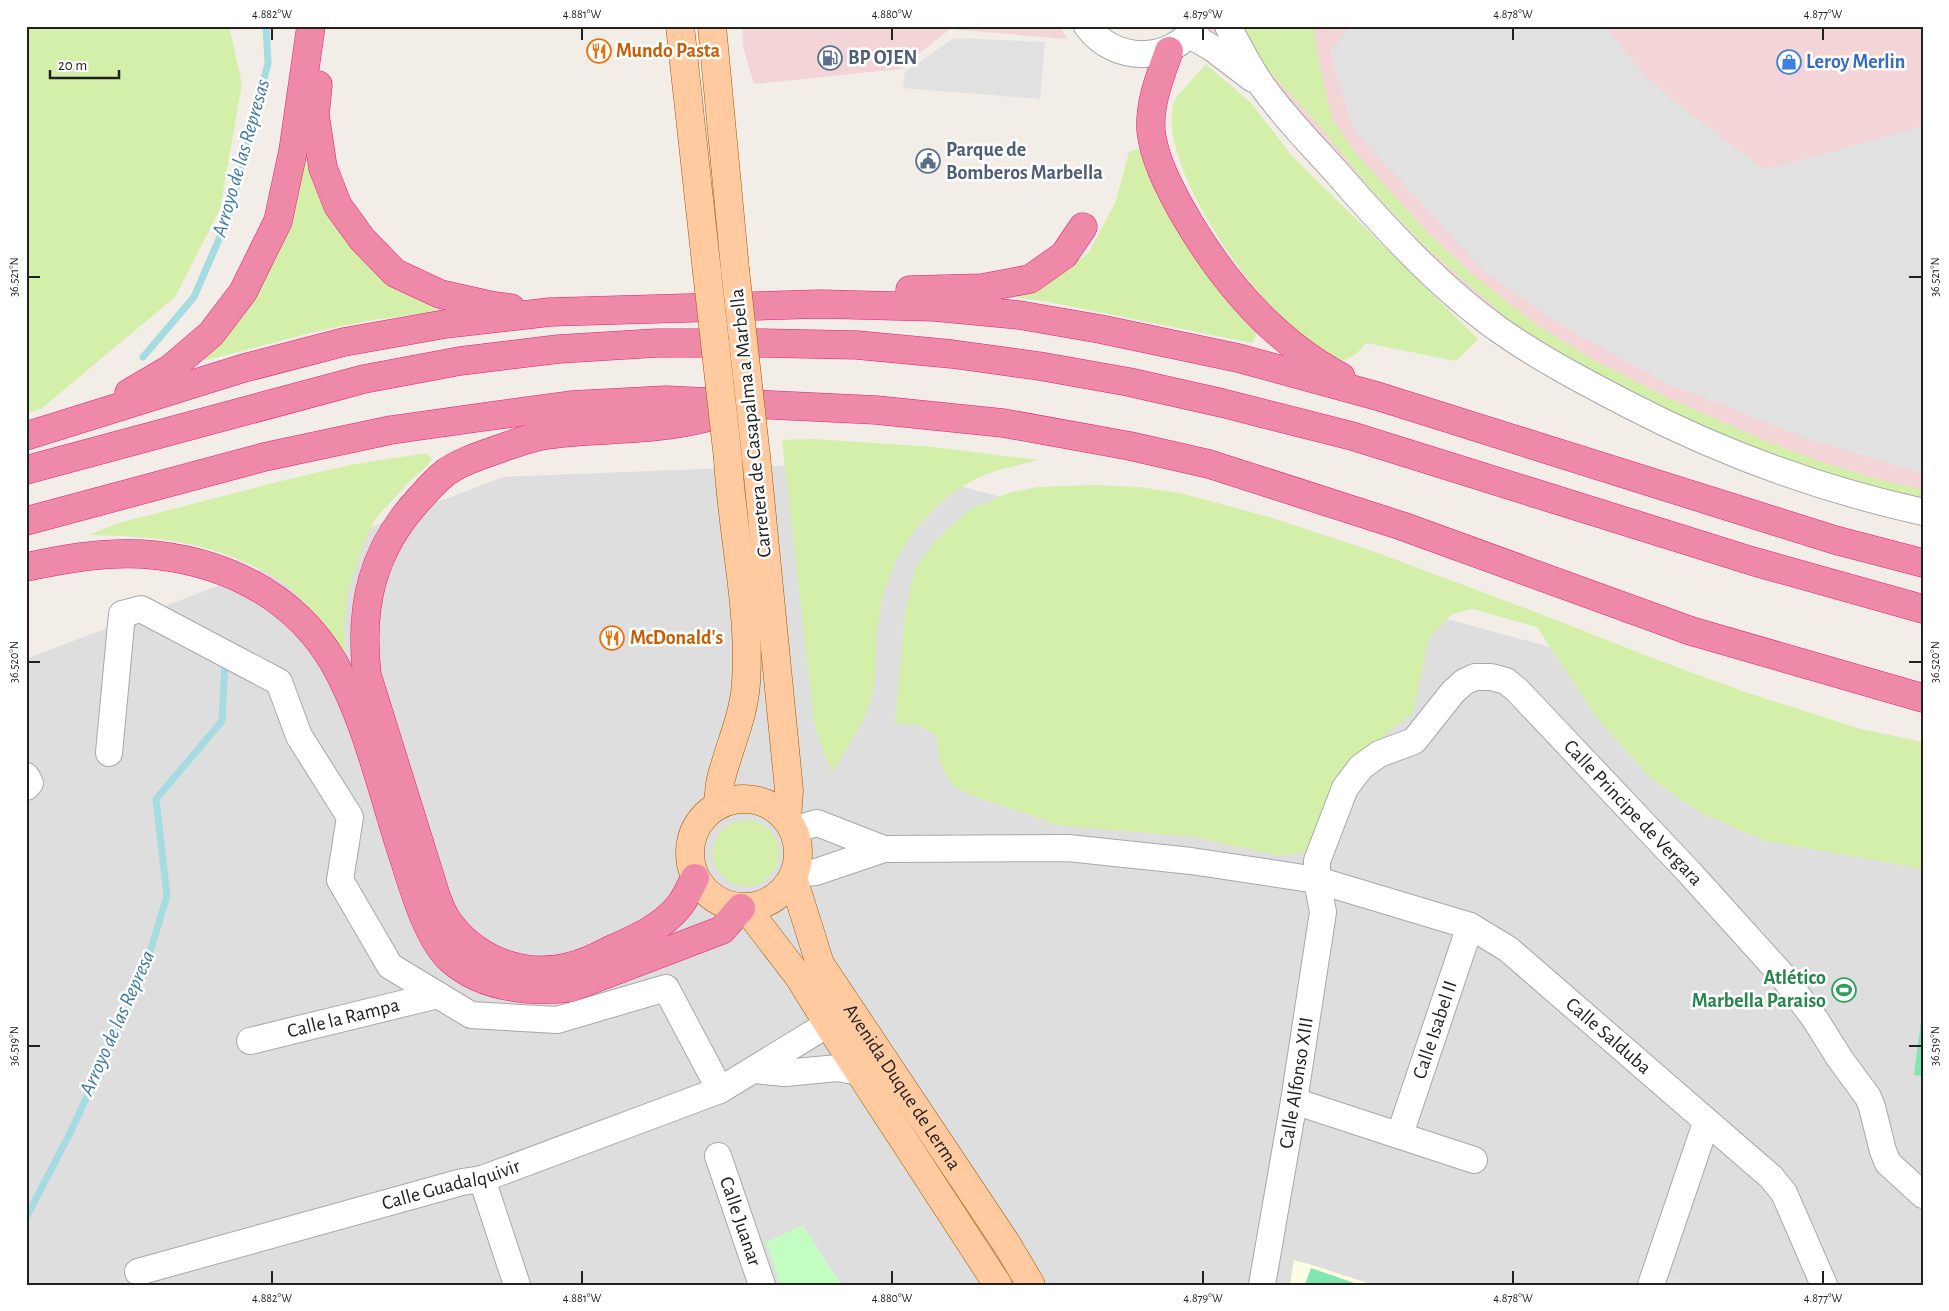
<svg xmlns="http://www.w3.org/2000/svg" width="1949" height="1311" font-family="'Alegreya Sans',sans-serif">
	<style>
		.residential { fill: #dfdede }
		.commercial { fill: #f3d5d8 }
		.education { fill: #fffce3 }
		.grass { fill: #d4efaa }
		.park { fill: #c4fdc2 }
		.pitch { fill: #80e6b2 }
		.parking { fill: #e1e1e1 }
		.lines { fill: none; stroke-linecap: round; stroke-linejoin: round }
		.stream { stroke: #a4dce2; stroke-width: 7 }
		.minor-casing { stroke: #a8a8a8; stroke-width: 28 }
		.major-casing { stroke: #9e5700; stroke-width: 29 }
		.highway-casing { stroke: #e81b7a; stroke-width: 29 }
		.minor { stroke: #fff; stroke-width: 26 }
		.major { stroke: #ffca9f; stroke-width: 28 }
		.highway { stroke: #ee8aa8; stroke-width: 28 }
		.major-bridge-casing { stroke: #9e5700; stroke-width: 29; stroke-linecap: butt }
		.major-bridge { stroke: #ffca9f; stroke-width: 28 }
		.ticks { fill: none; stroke: #212121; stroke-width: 2 }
		.labels { text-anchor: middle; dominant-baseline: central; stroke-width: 5; stroke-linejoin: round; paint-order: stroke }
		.food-label { font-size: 20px; font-weight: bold; fill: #c56008; stroke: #fff; text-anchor: start }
		.service-label { font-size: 20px; font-weight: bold; fill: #4e5e75; stroke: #fff; text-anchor: start }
		.shop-label { font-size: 20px; font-weight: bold; fill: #366cbe; stroke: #fff; text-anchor: start }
		.street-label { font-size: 20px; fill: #212121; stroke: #fff }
		.leisure-label { font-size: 20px; font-weight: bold; fill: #27864d; stroke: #fff; text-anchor: end }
		.water-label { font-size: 21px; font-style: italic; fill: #3d7aa0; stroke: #fff }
		.neatline { fill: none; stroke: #212121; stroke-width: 2 }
		.ticks-label { font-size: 12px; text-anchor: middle; fill: #212121 }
	</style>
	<rect width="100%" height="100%" fill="#f2ede7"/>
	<!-- residential -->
	<path class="residential" d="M872 462 1568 652 1923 865V1285H26V659L503 477Z"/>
	<!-- commercial -->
	<g class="commercial">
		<path d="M742 26H1060L1067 39 950 29 900 69 754 84 743 47Z"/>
		<path d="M1196 26H1923V512L1830 488 1498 329Z"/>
	</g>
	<!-- education -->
	<path class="education" d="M1294 1260 1312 1265 1374 1285H1290Z"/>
	<!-- grass -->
	<g class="grass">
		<path d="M26 26H229L242 84 220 209 175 297 42 408 26 414Z"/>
		<path d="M1242 26H1313L1319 62 1332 119 1354 151 1428 233 1472 274 1510 304 1540 327 1592 359 1662 395 1761 439 1816 460 1873 478 1923 490V500L1905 497 1760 452 1714 432 1639 396 1588 368 1548 345 1508 319 1421 243 1370 188 1316 122 1265 67Z"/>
		<path d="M1206 64 1251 103 1292 156 1478 339 1456 361 1366 343 1355 355 1343 361C1330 354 1316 347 1304 338 1256 303 1155 164 1174 102 1177 94 1199 73 1206 64Z"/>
		<path d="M304 121 397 286 438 311 373 320 322 330 203 361 255 294 275 261 284 236Z"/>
		<path d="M1136 149 1144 152 1187 241 1257 334 1252 343 1044 301 1015 298 1037 288 1072 265 1089 252 1116 201 1129 152Z"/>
		<path d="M815 439 934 447 1039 460C1017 466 990 470 970 482 917 513 886 562 878 623 874 651 879 678 869 706 861 729 845 751 832 772L821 746 814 721 782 440Z"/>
		<path d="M426 453 432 458 428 465 409 482 376 518 364 542 347 595 344 625 346 657C326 628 305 598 275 577 269 573 262 570 255 567 201 540 148 536 88 535L119 523 285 480 350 465Z"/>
		<path d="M1093 485 1139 487 1180 493 1269 517 1378 553 1533 611 1663 662 1748 693 1861 729 1923 742V869L1765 841 1701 813 1651 778 1597 718 1537 627 1472 609 1452 614 1429 638 1413 713 1370 746 1318 835 1303 853 1278 856 1196 837 1056 825 1028 814 975 797 951 784 940 763 936 735 918 725 895 723 905 610 916 566 938 538 970 509 1008 493 1038 487Z"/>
		<circle cx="746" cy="853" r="33"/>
	</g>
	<!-- park -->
	<path class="park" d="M803 1225 841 1285H780L766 1242Z"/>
	<!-- pitch -->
	<g class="pitch">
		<path d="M1923 1006V1076L1914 1075Z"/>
		<path d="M1311 1268 1360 1285H1305Z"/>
	</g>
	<!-- parking -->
	<g class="parking">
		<path d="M1350 26H1606L1643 74 1682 108 1765 170 1923 126V473L1814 441 1668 384 1572 332 1486 273 1353 130 1330 52Z"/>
		<path d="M954 38 1045 42 1040 99 903 88 905 72Z"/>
		<path d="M1642 1264 1703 1285H1636Z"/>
	</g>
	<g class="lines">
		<!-- stream -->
		<g class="stream">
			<path d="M143 357 194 297 229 216 268 63 266 26"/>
			<path d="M26 1218 71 1131 143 975 167 896 156 799 222 721 225 662"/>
		</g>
		<!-- minor casing -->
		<g class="minor-casing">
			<g id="minor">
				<path d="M1087 26C1114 63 1170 64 1196 26"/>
				<path d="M1228 26C1239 47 1250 69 1263 87 1285 118 1313 146 1338 174 1386 229 1438 286 1498 329 1539 358 1583 381 1627 404 1721 453 1819 489 1923 512"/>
				<path d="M1190 35 1212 48 1253 79"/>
				<path d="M109 753 122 614 141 609 279 682 299 736 350 817 340 880 390 966 471 1015 557 1020 666 988 720 1090"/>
				<path d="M26 776 30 783 26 787"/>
				<path d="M793 830 817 823 884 849"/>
				<path id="s1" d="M795 875 816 872 884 849 1068 848 1191 861 1317 880 1470 926 1508 949 1771 1177 1784 1193 1824 1285"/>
				<path id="s2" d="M250 1041 438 995"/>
				<path d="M753 1070 785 1073 838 1068 859 1072"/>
				<path d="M1294 1101 1474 1160"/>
				<path id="s3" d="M1400 1134 1470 926"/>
				<path id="s4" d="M718 1156 762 1285"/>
				<path d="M482 1179 517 1285"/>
				<path id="s5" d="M138 1272 462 1182 482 1179 720 1090 828 1024"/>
				<path id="s6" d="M1262 1285 1294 1101 1323 912 1317 880V861L1345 788 1361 767 1379 754 1414 741 1453 692 1464 682 1475 677H1491L1506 681 1517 690 1689 872 1782 975 1815 1019 1840 1059 1868 1097 1872 1107 1883 1151 1888 1163 1923 1195"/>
				<path d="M1651 1285 1706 1123"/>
			</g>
		</g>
		<!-- major casing -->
		<g class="major-casing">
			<g id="major">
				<path d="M680 26 707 272"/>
				<path d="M712 26 735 269"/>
				<path d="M756 456 789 790 787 820"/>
				<circle cx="744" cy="853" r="54"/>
				<path d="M718 805C719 797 719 787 721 779 729 747 744 716 746 683 751 609 732 533 728 459"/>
				<path id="s7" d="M793 878 820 964 1008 1246 1031 1285"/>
				<path d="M746 908 799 977 828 1024 998 1285"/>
			</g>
		</g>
		<!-- highway casing -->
		<g class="highway-casing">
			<g id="highway">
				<path d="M1169 51C1160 77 1149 103 1151 131 1154 158 1168 185 1181 209 1220 278 1270 339 1341 377"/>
				<path d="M318 85 315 115 323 168 338 206 362 239 395 273 440 294 489 305 511 308"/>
				<path d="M910 290 982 288 1030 279 1064 255 1083 227"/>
				<path d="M129 393 170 369 211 334 243 292 278 221 293 151 311 26"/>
				<path d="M26 436 244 368 344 342 445 324 550 312 820 304 935 307 1019 315 1100 329 1238 358 1377 396 1835 540 1923 563"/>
				<path d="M26 470 364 379 460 361 559 349 657 343H762L857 345 952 354 1039 366 1129 382 1222 403 1352 436 1752 561 1923 609"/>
				<path d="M26 521 264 457 391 430 483 417 571 405 666 400 876 410 1003 423 1130 446 1209 464 1402 526 1691 631 1923 698"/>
				<path d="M26 567C64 559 102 552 141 554 220 559 293 593 334 663 365 718 380 783 399 843 410 876 425 936 450 959 482 988 529 992 570 988L722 930 741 908"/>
				<path d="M695 878C690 887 686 897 680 905 663 927 635 939 610 950 597 957 582 964 568 967 522 978 474 959 447 920 442 913 439 904 436 896L367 675C359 606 372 549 421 497 428 489 436 480 445 473 460 462 479 456 496 450 512 444 531 437 547 435 587 429 628 431 668 425 688 423 708 417 728 413"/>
			</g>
		</g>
		<!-- minor -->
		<use href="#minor" class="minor"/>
		<!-- major -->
		<use href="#major" class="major"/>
		<!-- highway -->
		<use href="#highway" class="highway"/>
		<!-- major-bridge casing -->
		<g class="major-bridge-casing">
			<g id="major-bridge">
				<path d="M735 269 756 456"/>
				<path d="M707 272 728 459"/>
			</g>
		</g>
		<!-- major-bridge -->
		<use href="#major-bridge" class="major-bridge"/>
	</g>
	<!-- ticks -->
	<path class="ticks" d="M272 28V40M582 28V40M892 28V40M1203 28V40M1513 28V40M1823 28V40M28 277H40M1909 277H1922M28 662H40M1909 662H1922M28 1046H40M1909 1046H1922M272 1271V1284M582 1271V1284M892 1271V1284M1203 1271V1284M1513 1271V1284M1823 1271V1284"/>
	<!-- icons -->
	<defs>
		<g id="restaurant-ring" transform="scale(1.25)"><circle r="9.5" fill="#fff" stroke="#e8710a" stroke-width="1.5"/><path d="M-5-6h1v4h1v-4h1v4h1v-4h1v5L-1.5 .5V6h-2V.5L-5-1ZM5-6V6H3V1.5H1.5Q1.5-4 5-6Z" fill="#e8710a"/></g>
		<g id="fuel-ring" transform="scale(1.25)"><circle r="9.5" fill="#fff" stroke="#5c6f8a" stroke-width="1.5"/><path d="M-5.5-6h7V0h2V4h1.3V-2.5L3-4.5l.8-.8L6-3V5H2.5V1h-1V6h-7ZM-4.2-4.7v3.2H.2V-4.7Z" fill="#5c6f8a"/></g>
		<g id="shop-ring" transform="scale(1.25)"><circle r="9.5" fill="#fff" stroke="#3f7fe0" stroke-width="1.5"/><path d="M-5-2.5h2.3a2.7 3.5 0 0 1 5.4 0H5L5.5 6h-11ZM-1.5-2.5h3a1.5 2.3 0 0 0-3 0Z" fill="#3f7fe0"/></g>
		<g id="civic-ring" transform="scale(1.25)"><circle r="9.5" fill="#fff" stroke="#5c6f8a" stroke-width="1.5"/><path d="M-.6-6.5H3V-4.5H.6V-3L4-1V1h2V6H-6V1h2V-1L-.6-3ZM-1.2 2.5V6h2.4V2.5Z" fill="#5c6f8a"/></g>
		<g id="stadium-ring" transform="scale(1.25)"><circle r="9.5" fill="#fff" stroke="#2e9e5b" stroke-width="1.5"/><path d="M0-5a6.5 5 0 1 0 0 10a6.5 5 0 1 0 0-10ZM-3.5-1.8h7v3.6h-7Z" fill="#2e9e5b"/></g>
	</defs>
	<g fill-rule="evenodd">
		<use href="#restaurant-ring" x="599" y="51"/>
		<use href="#fuel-ring" x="830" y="58"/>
		<use href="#shop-ring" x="1789" y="62"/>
		<use href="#civic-ring" x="928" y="161"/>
		<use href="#restaurant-ring" x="612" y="638"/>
		<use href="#stadium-ring" x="1844" y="990"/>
	</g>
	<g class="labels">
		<!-- food labels -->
		<g class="food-label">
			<text x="616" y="51">Mundo Pasta</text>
			<text x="630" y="638">McDonald's</text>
		</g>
		<!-- service labels -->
		<g class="service-label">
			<text x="848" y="58">BP OJEN</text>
			<text x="946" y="150">Parque de<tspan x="946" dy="23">Bomberos Marbella</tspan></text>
		</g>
		<!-- shop labels -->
		<g class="shop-label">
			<text x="1806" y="62">Leroy Merlin</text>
		</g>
		<!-- street labels -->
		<g class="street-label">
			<text transform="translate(751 423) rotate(-96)">Carretera de Casapalma a Marbella</text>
			<text stroke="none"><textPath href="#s6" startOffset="898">Calle Principe de Vergara</textPath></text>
			<text stroke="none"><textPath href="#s2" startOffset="96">Calle la Rampa</textPath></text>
			<text stroke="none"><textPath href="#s3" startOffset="110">Calle Isabel II</textPath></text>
			<text stroke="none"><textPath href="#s1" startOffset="865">Calle Salduba</textPath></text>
			<text stroke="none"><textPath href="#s6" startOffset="205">Calle Alfonso XIII</textPath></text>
			<text stroke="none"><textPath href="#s7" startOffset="238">Avenida Duque de Lerma</textPath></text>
			<text stroke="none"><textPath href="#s5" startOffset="325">Calle Guadalquivir</textPath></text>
			<text stroke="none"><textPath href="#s4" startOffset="69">Calle Juanar</textPath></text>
		</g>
		<!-- leisure labels -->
		<g class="leisure-label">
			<text x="1826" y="978">Atlético<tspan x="1826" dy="23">Marbella Paraiso</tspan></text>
		</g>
		<!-- water labels -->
		<g class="water-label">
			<text transform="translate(241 158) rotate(-74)">Arroyo de las Represas</text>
			<text transform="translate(117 1023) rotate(-66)">Arroyo de las Represa</text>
		</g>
	</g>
	<!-- border -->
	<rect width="1949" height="1311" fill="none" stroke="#ffffff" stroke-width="55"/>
	<!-- scale -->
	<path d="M50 70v8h69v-8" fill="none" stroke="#212121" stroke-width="2.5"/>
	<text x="58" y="70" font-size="15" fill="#212121" stroke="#ffffff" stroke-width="4" paint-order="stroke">20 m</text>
	<rect x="28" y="28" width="1894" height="1256" class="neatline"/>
	<g class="ticks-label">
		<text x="272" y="18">4.882°W</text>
		<text x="582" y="18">4.881°W</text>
		<text x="892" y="18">4.880°W</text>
		<text x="1203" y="18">4.879°W</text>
		<text x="1513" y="18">4.878°W</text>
		<text x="1823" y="18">4.877°W</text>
		<text transform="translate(14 277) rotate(-90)" y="4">36.521°N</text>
		<text transform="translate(1935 277) rotate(-90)" y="4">36.521°N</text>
		<text transform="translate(14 662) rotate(-90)" y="4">36.520°N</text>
		<text transform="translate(1935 662) rotate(-90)" y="4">36.520°N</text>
		<text transform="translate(14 1046) rotate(-90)" y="4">36.519°N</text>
		<text transform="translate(1935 1046) rotate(-90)" y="4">36.519°N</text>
		<text x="272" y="1302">4.882°W</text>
		<text x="582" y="1302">4.881°W</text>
		<text x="892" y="1302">4.880°W</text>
		<text x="1203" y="1302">4.879°W</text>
		<text x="1513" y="1302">4.878°W</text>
		<text x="1823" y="1302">4.877°W</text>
	</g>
</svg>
